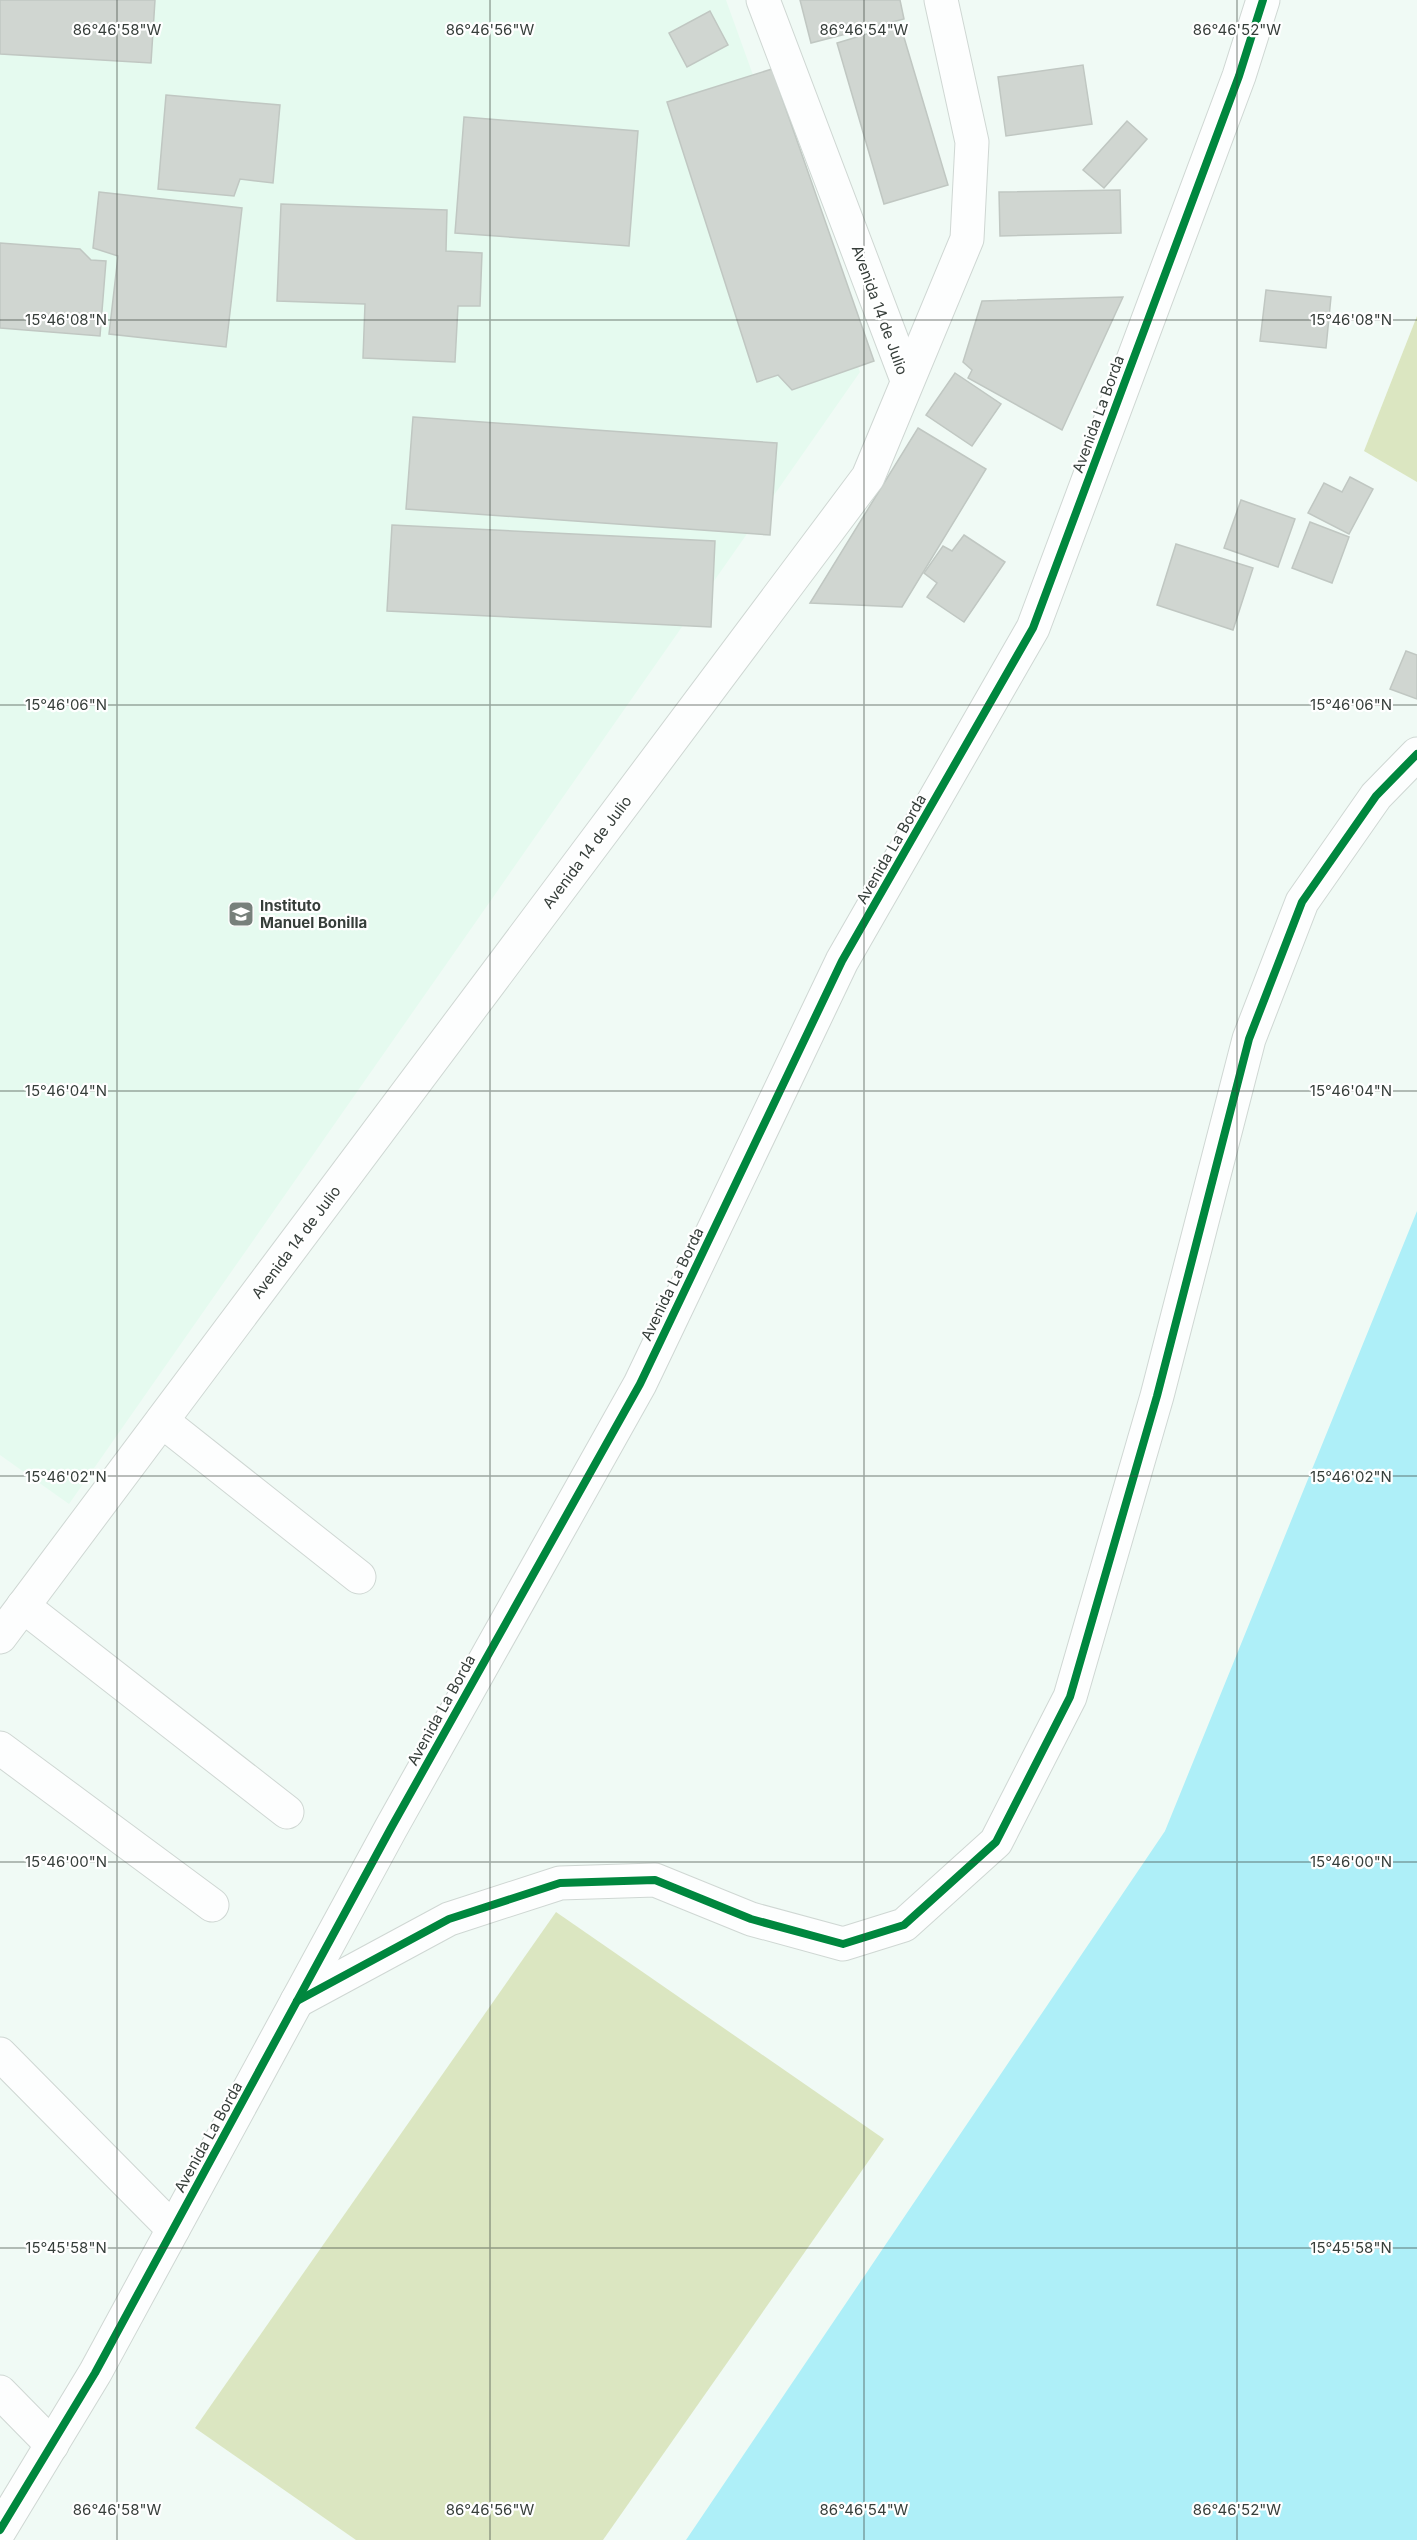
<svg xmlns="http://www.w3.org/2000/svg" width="1417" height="2540" font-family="Inter,sans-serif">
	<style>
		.built { fill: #e5faef }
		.green { fill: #dbe6c1 }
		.water { fill: #aeeff8 }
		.building { fill: #d0d6d1; stroke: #c0c7c2; stroke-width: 1.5 }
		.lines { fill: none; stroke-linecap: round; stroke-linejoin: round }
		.street-casing { stroke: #cfd7d3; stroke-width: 35 }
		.street { stroke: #fdfefe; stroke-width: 33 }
		.cycleway-casing { stroke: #fff; stroke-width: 11 }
		.cycleway { stroke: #00873e; stroke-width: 8 }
		.ticks { fill: none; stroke: #363e3a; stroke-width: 1.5; stroke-opacity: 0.45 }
		.labels { text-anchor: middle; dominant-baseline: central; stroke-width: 4.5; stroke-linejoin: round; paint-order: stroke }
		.street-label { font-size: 15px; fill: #363e3a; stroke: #fff }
		.poi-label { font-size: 15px; font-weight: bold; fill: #363e3a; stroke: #fff; text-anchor: start }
		.ticks-label { font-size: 15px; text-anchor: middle; fill: #363e3a; stroke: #fff; stroke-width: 4.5; stroke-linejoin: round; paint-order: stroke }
	</style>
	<rect width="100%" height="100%" fill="#f0faf5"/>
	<!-- built -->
	<path class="built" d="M0 0H726L860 372 69 1504 0 1455Z"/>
	<!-- green -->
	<g class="green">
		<path d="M1417 316V482L1364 451Z"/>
		<path d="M556 1912 884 2139 603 2540H356L195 2428Z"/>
	</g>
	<!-- water -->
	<path class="water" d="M1417 1211V2540H686L1165 1831Z"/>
	<!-- building -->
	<g class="building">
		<path d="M0 0H155L151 63 0 54Z"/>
		<path d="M800 0H900L904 19 811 43Z"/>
		<path d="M710 11 728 45 687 67 669 33Z"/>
		<path d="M900 24 948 185 884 204 837 43Z"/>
		<path d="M1083 65 1092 124 1006 136 998 77Z"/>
		<path d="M772 69 874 361 792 390 778 375 757 382 667 102Z"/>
		<path d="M166 95 280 105 273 183 240 179 234 196 158 189Z"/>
		<path d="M464 117 638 131 629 246 455 233Z"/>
		<path d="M1127 121 1147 139 1104 188 1083 170Z"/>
		<path d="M1120 190 1121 233 1000 236 999 192Z"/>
		<path d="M99 192 242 208 226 347 109 334 118 256 93 248Z"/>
		<path d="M281 204 447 210 446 251 482 253 480 306H458L455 362 363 358 365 304 277 301Z"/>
		<path d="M0 243 80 249 91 260 106 261 100 336 0 328Z"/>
		<path d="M1266 290 1331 297 1326 348 1260 341Z"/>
		<path d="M1123 297 1062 430 968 378 972 370 963 362 982 301Z"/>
		<path d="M955 373 1001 404 972 446 926 415Z"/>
		<path d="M413 417 777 443 770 535 406 509Z"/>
		<path d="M918 428 986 469 902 607 810 603Z"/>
		<path d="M1350 477 1373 489 1349 534 1308 513 1324 483 1342 492Z"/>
		<path d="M1241 500 1295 519 1278 567 1224 548Z"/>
		<path d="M1310 522 1349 537 1332 583 1292 568Z"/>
		<path d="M392 525 715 541 711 627 387 611Z"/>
		<path d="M964 535 1005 562 964 622 927 597 937 583 924 573 943 546 952 551Z"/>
		<path d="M1176 544 1253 568 1233 630 1157 605Z"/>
		<path d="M1406 651 1417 655V699L1390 689Z"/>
	</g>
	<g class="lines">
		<!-- street casing -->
		<g class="street-casing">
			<g id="street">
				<path d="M763 0 907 380"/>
				<path d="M162 1421 359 1577"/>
				<path d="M23 1606 287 1812"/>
				<path d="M0 1637 868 477 967 239 972 142 941 0"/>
				<path d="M0 1748 212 1905"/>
				<path d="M297 2001 449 1919 560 1883 655 1880 751 1919 843 1944 904 1925 996 1842 1070 1697 1157 1396 1249 1039 1302 902 1376 796 1417 754"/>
				<path d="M0 2054 173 2229"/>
				<path d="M0 2392 52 2445"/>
				<path d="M0 2530 95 2373 391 1828 640 1384 842 961 1033 628 1239 76 1263 0"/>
			</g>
		</g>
		<!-- street -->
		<use href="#street" class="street"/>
		<!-- cycleway casing -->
		<g class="cycleway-casing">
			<g id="cycleway">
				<path d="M297 2001 449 1919 560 1883 655 1880 751 1919 843 1944 904 1925 996 1842 1070 1697 1157 1396 1249 1039 1302 902 1376 796 1417 754"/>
				<path d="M0 2530 95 2373 391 1828 640 1384 842 961 1033 628 1239 76 1263 0"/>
			</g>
		</g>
		<!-- cycleway -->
		<use href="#cycleway" class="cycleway"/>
	</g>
	<!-- ticks -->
	<path class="ticks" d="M117 0V2540M490 0V2540M864 0V2540M1237 0V2540M0 320H1417M0 705H1417M0 1091H1417M0 1476H1417M0 1862H1417M0 2248H1417"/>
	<!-- icons -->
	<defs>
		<g id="school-square" transform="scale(1.35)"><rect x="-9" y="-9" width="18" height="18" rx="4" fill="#77807b" stroke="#fff"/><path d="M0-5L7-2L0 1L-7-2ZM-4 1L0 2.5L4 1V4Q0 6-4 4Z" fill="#fff"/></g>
	</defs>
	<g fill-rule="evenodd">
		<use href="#school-square" x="241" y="914"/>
	</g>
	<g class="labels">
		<!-- street labels -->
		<g class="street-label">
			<text transform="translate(880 310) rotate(70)">Avenida 14 de Julio</text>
			<text transform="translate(1098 414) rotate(-70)">Avenida La Borda</text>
			<text transform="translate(891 849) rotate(-60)">Avenida La Borda</text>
			<text transform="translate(587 852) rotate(-53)">Avenida 14 de Julio</text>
			<text transform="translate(296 1242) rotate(-53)">Avenida 14 de Julio</text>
			<text transform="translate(672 1284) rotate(-64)">Avenida La Borda</text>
			<text transform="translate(441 1710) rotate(-61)">Avenida La Borda</text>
			<text transform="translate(208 2137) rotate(-61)">Avenida La Borda</text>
		</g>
		<!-- poi labels -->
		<g class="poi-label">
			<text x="260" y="905">Instituto<tspan x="260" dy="17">Manuel Bonilla</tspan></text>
		</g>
	</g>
	<g class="ticks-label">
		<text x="117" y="35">86°46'58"W</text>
		<text x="490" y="35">86°46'56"W</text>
		<text x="864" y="35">86°46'54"W</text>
		<text x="1237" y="35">86°46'52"W</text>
		<text x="66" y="325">15°46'08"N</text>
		<text x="1351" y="325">15°46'08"N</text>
		<text x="66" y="710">15°46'06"N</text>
		<text x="1351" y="710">15°46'06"N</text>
		<text x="66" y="1096">15°46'04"N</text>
		<text x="1351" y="1096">15°46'04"N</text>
		<text x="66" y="1482">15°46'02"N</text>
		<text x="1351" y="1482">15°46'02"N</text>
		<text x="66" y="1867">15°46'00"N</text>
		<text x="1351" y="1867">15°46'00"N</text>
		<text x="66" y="2253">15°45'58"N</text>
		<text x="1351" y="2253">15°45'58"N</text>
		<text x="117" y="2515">86°46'58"W</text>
		<text x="490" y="2515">86°46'56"W</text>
		<text x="864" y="2515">86°46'54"W</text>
		<text x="1237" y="2515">86°46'52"W</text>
	</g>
</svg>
